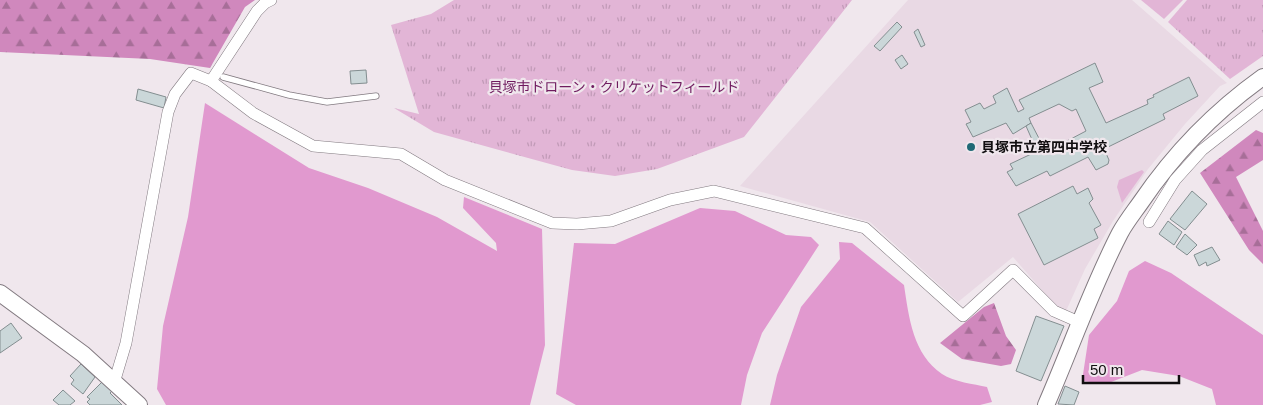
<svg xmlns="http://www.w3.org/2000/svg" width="1263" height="405" font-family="Arial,'Noto Sans JP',sans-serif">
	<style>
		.built { fill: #e9d9e4 }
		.grass { fill: #e2b5d6 }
		.forest { fill: url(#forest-firs) }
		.park { fill: url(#park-tufts) }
		.water { fill: #e199cf }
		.building { fill: #cbd7d9; stroke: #838e90 }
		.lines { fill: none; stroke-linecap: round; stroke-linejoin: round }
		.lane-casing { stroke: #827a80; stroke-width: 7 }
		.street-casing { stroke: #827a80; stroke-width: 12 }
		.secondary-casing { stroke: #827a80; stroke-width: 18 }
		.lane { stroke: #fff; stroke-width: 5.5 }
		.street { stroke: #fff; stroke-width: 11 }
		.secondary { stroke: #fff; stroke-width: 16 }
		.poi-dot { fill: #206976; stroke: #f0e7ed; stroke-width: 2 }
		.labels { text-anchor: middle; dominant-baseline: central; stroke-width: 4.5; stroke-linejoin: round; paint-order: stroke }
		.park-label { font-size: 14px; fill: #6f1b5f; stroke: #f0e7ed }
		.poi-label { font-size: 14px; font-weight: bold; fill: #110e10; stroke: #f0e7ed; text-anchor: start }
	</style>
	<defs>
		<pattern id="forest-firs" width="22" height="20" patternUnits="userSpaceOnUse" patternTransform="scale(1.25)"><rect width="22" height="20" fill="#d088bd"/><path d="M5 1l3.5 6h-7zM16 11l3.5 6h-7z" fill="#a76e98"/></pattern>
		<pattern id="park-tufts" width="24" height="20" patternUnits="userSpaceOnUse" patternTransform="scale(1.25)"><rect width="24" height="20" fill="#e2b5d6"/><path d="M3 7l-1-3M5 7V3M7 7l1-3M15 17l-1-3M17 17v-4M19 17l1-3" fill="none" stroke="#c19ab7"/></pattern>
	</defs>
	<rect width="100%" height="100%" fill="#f0e7ed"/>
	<!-- built -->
	<path class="built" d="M908 0H1132L1227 83 1220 86 1185 124 1148 169 1113 221 1085 269 1066 311 1056 306 1013 257 958 302 870 222 740 186Z"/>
	<!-- grass -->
	<g class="grass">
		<path d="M1141 0H1183L1164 19Z"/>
		<path d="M1142 170 1144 172 1122 203 1117 187 1119 180Z"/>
	</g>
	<!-- forest -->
	<g class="forest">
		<path d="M0 0H255L245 7 210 68 150 59 0 52Z"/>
		<path d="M1256 130 1263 133V160L1236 177 1263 231V264L1249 250 1200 173Z"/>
		<path d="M994 303 1006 336 1016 350 1011 364 1001 366 962 359 940 343 984 307Z"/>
	</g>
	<!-- park -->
	<g class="park">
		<path d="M454 0H852L744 137 657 169 615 176 572 170 434 132 394 108 419 114 391 25 431 14Z"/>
		<path d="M1187 0H1263V56L1230 79 1168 22Z"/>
	</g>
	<!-- water -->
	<g class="water">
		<path d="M205 103 309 168 368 188 437 217 497 251 496 243 463 208 464 197 542 229 545 345 530 405H166L157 389 163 326 188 217Z"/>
		<path d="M700 208 735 211 786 235 811 237 819 245 762 333 747 375 741 405H576L556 394 574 243 615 244Z"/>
		<path d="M839 242 852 243 904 285C909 318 913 354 942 374 954 382 974 384 987 387L992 402 980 405H770L777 375 801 307 840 259Z"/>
		<path d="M1145 261 1171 273 1263 335V405H1216L1212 389 1179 376 1142 370 1106 384 1082 381 1089 335 1117 301 1129 271Z"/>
	</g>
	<!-- building -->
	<g class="building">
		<path d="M897 22 902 27 880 51 874 46Z"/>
		<path d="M918 29 925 45 921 47 914 32Z"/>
		<path d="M902 55 908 64 901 69 895 60Z"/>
		<path d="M1095 63 1103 82 1089 88 1106 123 1148 104 1147 100 1154 97 1153 95 1189 77 1198 96 1163 114 1165 119 1104 149 1109 160 1108 164 1096 170 1088 157 1050 176 1047 171 1016 186 1007 172 1013 169 1010 164 1044 148 1046 152 1086 131 1076 109 1072 111 1059 104 1029 118 1031 123 1013 134 1006 123 973 137 966 124 971 122 965 110 980 103 984 109 996 103 993 96 1007 88 1018 112 1024 109 1019 100Z"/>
		<path d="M366 70 367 83 351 84 350 71Z"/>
		<path d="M138 89 166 97 164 108 136 100Z"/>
		<path d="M1031 123 1044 148 1037 151 1026 126Z"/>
		<path d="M1073 186 1077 194 1088 188 1093 199 1089 203 1101 225 1094 229 1098 238 1044 265 1018 214Z"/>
		<path d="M1192 191 1207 204 1185 230 1170 219Z"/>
		<path d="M1168 221 1182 232 1174 245 1159 234Z"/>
		<path d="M1185 234 1197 245 1187 255 1176 247Z"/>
		<path d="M1212 247 1220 260 1207 266 1206 262 1199 266 1194 255Z"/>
		<path d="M1036 316 1064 326 1041 381 1016 371Z"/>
		<path d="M11 323 22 338 0 353V331Z"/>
		<path d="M81 364 95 377 83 394 71 384 74 380 70 376Z"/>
		<path d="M103 381 114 389 110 393 122 405H90L87 402 90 399 87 397Z"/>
		<path d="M1065 386 1079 392 1074 405 1058 404Z"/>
		<path d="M63 390 75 401 70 405H59L53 400Z"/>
	</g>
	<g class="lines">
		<!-- lane casing -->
		<g class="lane-casing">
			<path id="lane" d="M223 77 289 95 327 102 376 96"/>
		</g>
		<!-- street casing -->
		<g class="street-casing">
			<g id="street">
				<path d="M211 81 257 11 265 3 271 0"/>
				<path d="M1149 222 1175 180 1202 150 1263 102"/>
				<path d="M114 383 126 343 168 112 175 94 191 73 211 81 253 113 313 146 401 154 445 180 552 223 577 224 611 221 670 200 714 191 865 228 963 316 1013 270 1054 311 1079 322"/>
			</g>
		</g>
		<!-- secondary casing -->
		<g class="secondary-casing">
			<g id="secondary">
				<path d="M0 293 83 354 139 405"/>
				<path d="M1046 405C1071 348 1091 289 1120 233 1126 222 1134 212 1141 202 1175 152 1214 112 1263 77"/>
			</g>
		</g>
		<!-- lane -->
		<use href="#lane" class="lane"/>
		<!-- street -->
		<use href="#street" class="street"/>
		<!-- secondary -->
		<use href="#secondary" class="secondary"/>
	</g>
	<!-- markers -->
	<circle class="poi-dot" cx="971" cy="147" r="5"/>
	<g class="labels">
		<!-- park labels -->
		<g class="park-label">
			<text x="614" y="87">貝塚市ドローン・クリケットフィールド</text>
		</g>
		<!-- poi labels -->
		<g class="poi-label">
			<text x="981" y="147">貝塚市立第四中学校</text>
		</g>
	</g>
	<!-- scale -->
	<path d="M1083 375v8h96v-8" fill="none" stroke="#110e10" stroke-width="2.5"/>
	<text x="1090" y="375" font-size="15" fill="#110e10" stroke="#f0e7ed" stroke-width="4" paint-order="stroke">50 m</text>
</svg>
